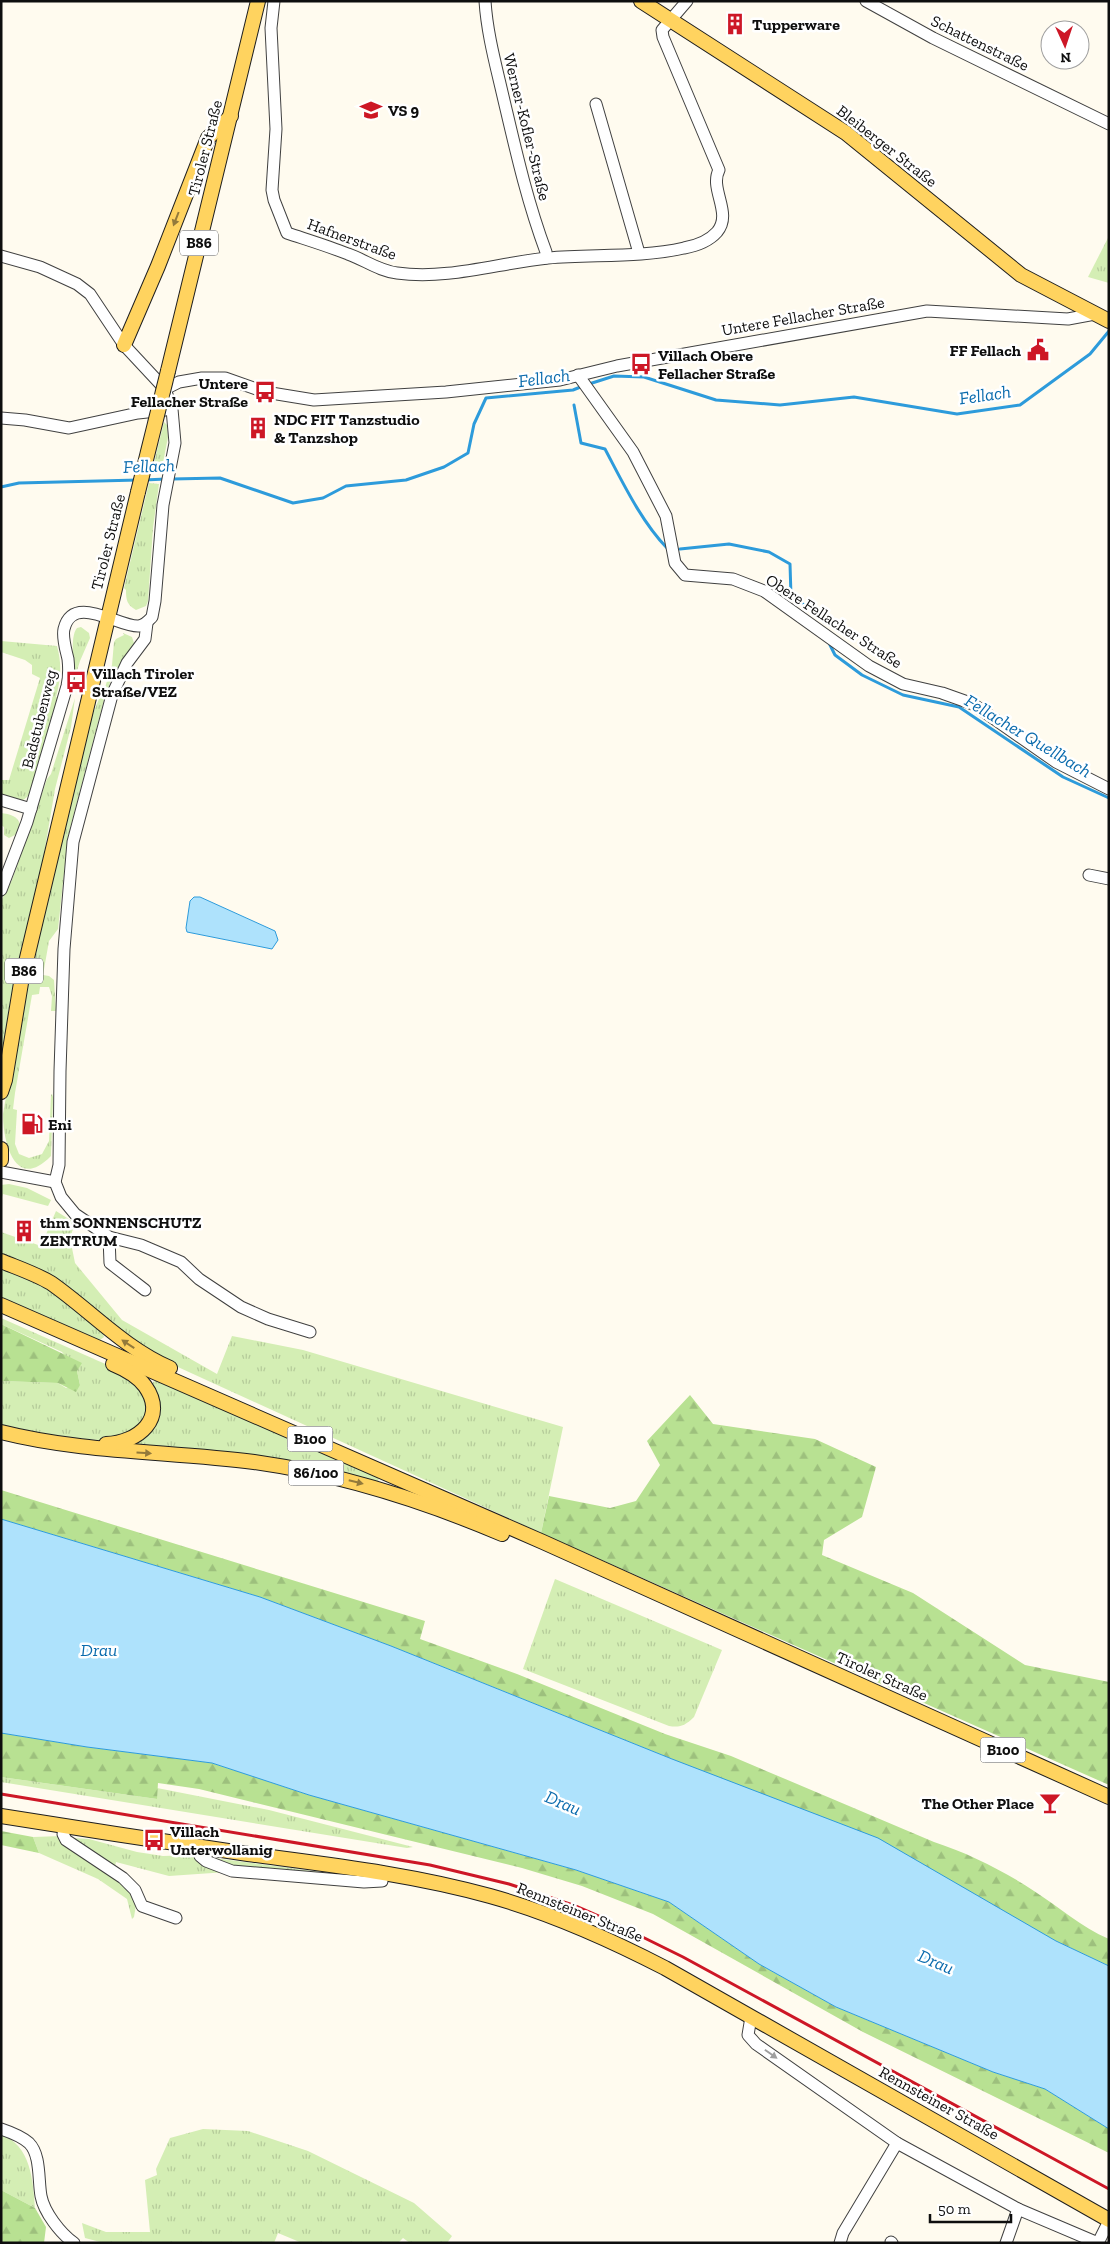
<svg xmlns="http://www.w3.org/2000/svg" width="1110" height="2244" font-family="'Zilla Slab',serif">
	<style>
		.grass { fill: url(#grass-tufts) }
		.forest { fill: url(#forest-firs) }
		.water { fill: #aee2fc; stroke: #2d9bdb }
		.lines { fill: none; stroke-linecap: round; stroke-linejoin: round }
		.stream { stroke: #2d9bdb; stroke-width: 3 }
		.minor-casing { stroke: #414141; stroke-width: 13 }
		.major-casing { stroke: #1f1f1f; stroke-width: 16 }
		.minor { stroke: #fff; stroke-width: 11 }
		.major { stroke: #ffd35f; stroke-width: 14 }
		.rail { stroke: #cd1726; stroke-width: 3 }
		.major-bridge-casing { stroke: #1f1f1f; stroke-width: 16; stroke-linecap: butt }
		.major-bridge { stroke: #ffd35f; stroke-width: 14 }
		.oneway { fill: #937a3b }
		.oneway2 { fill: #9f9f9f }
		.labels { text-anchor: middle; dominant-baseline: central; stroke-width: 5; stroke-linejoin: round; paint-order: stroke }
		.shield { fill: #fff; stroke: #565656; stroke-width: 1 }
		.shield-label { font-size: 15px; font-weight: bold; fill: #0e0e0e }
		.poi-label { font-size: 16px; font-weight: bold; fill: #0e0e0e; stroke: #fff; text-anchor: start }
		.street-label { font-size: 16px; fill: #0e0e0e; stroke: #fff }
		.water-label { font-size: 18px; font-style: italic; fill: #0a6bad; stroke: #fff }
	</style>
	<defs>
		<pattern id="grass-tufts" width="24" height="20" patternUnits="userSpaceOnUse" patternTransform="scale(1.25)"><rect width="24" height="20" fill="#d4eeb4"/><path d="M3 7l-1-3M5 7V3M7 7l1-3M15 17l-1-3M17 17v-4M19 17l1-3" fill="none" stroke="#b5cb9a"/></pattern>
		<pattern id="forest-firs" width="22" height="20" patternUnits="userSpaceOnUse" patternTransform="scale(1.25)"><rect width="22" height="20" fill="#b8e192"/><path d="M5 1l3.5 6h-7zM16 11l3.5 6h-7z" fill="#9dc07d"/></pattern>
	</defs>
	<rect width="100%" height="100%" fill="#fffbef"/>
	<!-- grass -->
	<g class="grass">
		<path d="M1109 236V283L1088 277Z"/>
		<path d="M164 422 167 425 168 437 161 473 152 471Z"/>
		<path d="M149 483 159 484 153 528 148 601 146 606 136 610C127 605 126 600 126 590L124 588Z"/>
		<path d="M81 627 89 633 90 638 80 661 73 684C75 668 69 637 77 628Z"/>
		<path d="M123 633 132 637 134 643 129 655 113 675 105 696 68 836 58 929 49 941 43 975 49 976 54 980 56 1011H51L52 996 49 987H40L39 994 32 995 15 1093 13 1109 17 1110 15 1144 19 1154 29 1158 42 1154 49 1141 51 1095 52 1094 53 1097 51 1156C16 1192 3 1144 3 1114L24 993 92 716 101 694H103L112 665 114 642 116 639 124 635Z"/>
		<path d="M1 641 57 646C62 664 61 679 56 697L59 698 30 793C23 805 13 800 1 798V780H9L40 678 32 674V665L25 660 1 652Z"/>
		<path d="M75 698 71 727 55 789 40 878 9 1008 1 1068V901L12 880 47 779 51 774Z"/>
		<path d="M1 813C10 814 19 816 20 826L15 835 9 838 4 835V827L1 825Z"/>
		<path d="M9 1184 27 1188 51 1200 48 1206 3 1194 1 1200V1185Z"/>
		<path d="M56 1211 75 1223 70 1238 75 1263 122 1320 217 1374 232 1336 303 1350 563 1427 541 1533 156 1357 1 1258V1232L41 1246Z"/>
		<path d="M1 1266 61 1295 103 1333 104 1337 100 1340 1 1297Z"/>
		<path d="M1 1318C29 1330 57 1343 85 1355 100 1362 118 1368 130 1378 140 1387 149 1400 145 1414 142 1427 131 1436 119 1439 95 1444 26 1431 1 1424V1381L58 1383 66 1388 80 1385 77 1371 62 1352 1 1324Z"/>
		<path d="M157 1380 377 1477 379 1480 375 1483 135 1445 143 1439 153 1426 152 1386 153 1382Z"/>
		<path d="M555 1579 722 1650 694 1717C686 1725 680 1728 669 1726L523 1669Z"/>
		<path d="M1 1777 157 1799V1788L269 1810 413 1847 407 1848 1 1782Z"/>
		<path d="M61 1836 130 1888 136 1905 134 1917 132 1919 127 1899 98 1879 39 1853 33 1837Z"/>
		<path d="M74 1838 89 1839 137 1852 163 1856 194 1855 227 1872 169 1876 116 1862 115 1867 73 1841Z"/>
		<path d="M206 1857 350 1876 245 1870Z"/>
		<path d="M203 2129 248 2131 308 2151 414 2203 452 2236 447 2243H410L403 2238 398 2243H302L278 2233 274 2243H104L85 2238 82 2223 106 2232H150L145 2180 157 2175 156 2169 170 2138Z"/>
		<path d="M1 2134C31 2146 33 2180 35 2208L1 2190Z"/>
	</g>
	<!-- forest -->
	<g class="forest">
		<path d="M1 1324 82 1363 77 1371 80 1385 76 1392 58 1383 1 1381Z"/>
		<path d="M690 1395 713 1424 815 1439 876 1467 862 1517 824 1540 822 1555 913 1593 1025 1665 1109 1682V1785L541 1533 549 1496 610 1508 636 1501 660 1465 647 1441Z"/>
		<path d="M1 1490 425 1621 420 1639 517 1674 665 1734 731 1756 934 1842C968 1853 1004 1871 1034 1891 1059 1907 1081 1927 1109 1939V1966L672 1759 391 1646 260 1597 1 1519Z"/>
		<path d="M1 1733 87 1747 212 1763 309 1795 576 1870 669 1902 759 1964 836 2007 993 2072 1045 2089 1109 2129V2153L863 2032 653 1914 582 1886 522 1868 199 1789 158 1783 157 1799 1 1777Z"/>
		<path d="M1 1831 33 1837 39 1853 1 1845Z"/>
		<path d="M1 2190 35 2208 46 2227 44 2243H1Z"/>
	</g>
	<!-- water -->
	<g class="water">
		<path d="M194 897H200L275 931 278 940 272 949 187 932 186 928 190 901Z"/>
		<path d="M1 1519 260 1597 391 1646 672 1759 878 1838 1056 1941 1109 1966V2129L1045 2089 993 2072 836 2007 759 1964 669 1902 576 1870 309 1795 212 1763 87 1747 1 1733Z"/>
	</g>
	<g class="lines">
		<!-- stream -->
		<g class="stream">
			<path d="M589 384 614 376 644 377 716 400 780 405 854 397 957 414 1020 405 1090 354 1109 331"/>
			<path d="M574 405 581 443 605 449C623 483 641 521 667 548"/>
			<path d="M172 479 220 478 293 503 323 498 346 486 406 480 444 467 468 453 474 424 486 398 573 390 583 386"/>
			<path d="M144 480 166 479"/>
			<path d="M1 487 19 483 138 480"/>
			<path d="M680 549 729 544 769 552 790 564 791 596 822 617 824 622"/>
			<path d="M830 645 835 655 862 675 903 695 959 707 1063 777 1109 798"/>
		</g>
		<!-- minor casing -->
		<g class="minor-casing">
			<g id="minor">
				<path d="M274 1 271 28 276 129 272 190 274 200 287 233C308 240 328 246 348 254 365 260 379 271 397 273 448 280 498 263 548 258 592 254 640 258 684 248 695 246 709 241 717 232 733 213 709 189 719 170L663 37 662 30 687 1"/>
				<path d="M485 1C487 32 495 62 502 92 515 147 526 198 546 252V258"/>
				<path d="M866 1 933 38 1109 124"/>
				<path d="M596 104 639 253"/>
				<path d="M1 256 40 267 77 284 90 294 124 345 165 389 172 409 175 443 163 505 155 601 152 617C148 621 145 625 139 626 120 628 73 592 64 629 62 638 66 650 68 659 69 668 69 677 67 686L27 822 1 890"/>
				<path d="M578 375 633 452 666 516 675 563 685 575 733 579 764 591 869 666 903 684 942 693 973 704 1056 762 1109 789"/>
				<path d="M165 389 179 382 202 378H225L265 392 314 400 446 392 560 380 617 366 927 311 1068 319 1095 314"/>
				<path d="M1 418 25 420 69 428 138 413 165 410"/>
				<path d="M1 800 31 809"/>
				<path d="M1089 875 1109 879"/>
				<path d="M1 1172 55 1182 59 1165 60 1071 64 949 73 842 112 695 127 663 145 639 147 623"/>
				<path d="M55 1182 61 1197 75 1214 109 1237 141 1245 181 1262 199 1279 241 1307 268 1319 310 1332"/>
				<path d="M109 1237 110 1263 145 1290"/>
				<path d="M65 1826 63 1834 66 1840 123 1878 135 1890 142 1906 176 1918"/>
				<path d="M199 1847 200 1856 206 1861 232 1871 364 1882 382 1881 383 1872"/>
				<path d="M751 2017 748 2035 756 2044 897 2143 1018 2209 1098 2243"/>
				<path d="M1 2129C10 2132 22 2137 29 2143 41 2155 38 2180 41 2196 44 2212 60 2233 74 2243"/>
				<path d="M891 2242 892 2243"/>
				<path d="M840 2243 843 2233 897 2143"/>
				<path d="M1006 2243 1018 2209"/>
				<path d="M1098 2243 1109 2221"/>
			</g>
		</g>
		<!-- major casing -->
		<g class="major-casing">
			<g id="major">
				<path d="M641 1 846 133 1021 275 1109 321"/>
				<path d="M124 345 158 266 208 138 231 116"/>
				<path d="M168 371 258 1"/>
				<path d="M1 1092 5 1080 21 983 138 492"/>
				<path d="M1 1149V1160"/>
				<path d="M1 1261C18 1268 36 1274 51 1283 91 1311 124 1348 170 1368"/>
				<path d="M1 1305 543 1542 1109 1797"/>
				<path d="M1 1432C84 1453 170 1451 254 1462 340 1474 422 1500 502 1534"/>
				<path d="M106 1444C138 1443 168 1418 145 1386 137 1375 125 1369 113 1364"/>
				<path d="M1 1816C83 1829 166 1842 248 1854 330 1865 411 1874 490 1896 551 1913 609 1939 665 1968L1109 2220"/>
			</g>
		</g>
		<!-- minor -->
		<use href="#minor" class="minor"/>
		<!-- major -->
		<use href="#major" class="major"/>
		<!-- rail -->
		<path class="rail" d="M1 1794 430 1865 509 1884 576 1906 608 1920 683 1957 1109 2189"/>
		<!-- major-bridge casing -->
		<g class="major-bridge-casing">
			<path id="major-bridge" d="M138 492 168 371"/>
		</g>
		<!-- major-bridge -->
		<use href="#major-bridge" class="major-bridge"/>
	</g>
	<!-- one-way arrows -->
	<defs><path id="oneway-solid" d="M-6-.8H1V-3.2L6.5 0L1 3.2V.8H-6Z" transform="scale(1.25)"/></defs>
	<g class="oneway">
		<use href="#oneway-solid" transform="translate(176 219) rotate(111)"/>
		<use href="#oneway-solid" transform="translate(128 1344) rotate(-147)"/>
		<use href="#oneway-solid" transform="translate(144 1453) rotate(4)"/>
		<use href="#oneway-solid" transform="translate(356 1482) rotate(14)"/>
	</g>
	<use class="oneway2" href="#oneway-solid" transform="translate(771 2054) rotate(35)"/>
	<!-- icons -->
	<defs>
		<g id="building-bare" transform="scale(1.725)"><path d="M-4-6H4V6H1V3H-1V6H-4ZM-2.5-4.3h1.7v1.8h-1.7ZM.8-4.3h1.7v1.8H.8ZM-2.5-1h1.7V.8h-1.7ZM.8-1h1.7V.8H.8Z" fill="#cd1726" stroke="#fff" stroke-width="2.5" paint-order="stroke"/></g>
		<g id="school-bare" transform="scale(1.725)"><path d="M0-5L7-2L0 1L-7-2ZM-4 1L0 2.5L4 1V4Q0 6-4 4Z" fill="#cd1726" stroke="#fff" stroke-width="2.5" paint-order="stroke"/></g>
		<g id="civic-bare" transform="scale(1.725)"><path d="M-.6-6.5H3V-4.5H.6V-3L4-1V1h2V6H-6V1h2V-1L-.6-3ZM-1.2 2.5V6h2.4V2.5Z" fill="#cd1726" stroke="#fff" stroke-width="2.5" paint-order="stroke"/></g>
		<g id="bus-bare" transform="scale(1.725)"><path d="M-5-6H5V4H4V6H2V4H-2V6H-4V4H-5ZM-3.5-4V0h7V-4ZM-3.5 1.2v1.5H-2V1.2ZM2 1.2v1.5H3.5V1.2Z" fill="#cd1726" stroke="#fff" stroke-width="2.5" paint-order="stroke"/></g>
		<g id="fuel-bare" transform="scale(1.725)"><path d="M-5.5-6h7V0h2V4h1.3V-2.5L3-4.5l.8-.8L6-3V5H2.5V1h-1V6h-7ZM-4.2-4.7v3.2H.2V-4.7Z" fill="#cd1726" stroke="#fff" stroke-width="2.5" paint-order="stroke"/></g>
		<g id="bar-bare" transform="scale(1.725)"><path d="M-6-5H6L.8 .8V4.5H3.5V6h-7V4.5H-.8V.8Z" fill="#cd1726" stroke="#fff" stroke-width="2.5" paint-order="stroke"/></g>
	</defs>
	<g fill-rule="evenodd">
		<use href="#building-bare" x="735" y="24"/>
		<use href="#school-bare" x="371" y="110"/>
		<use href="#civic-bare" x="1038" y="350"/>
		<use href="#bus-bare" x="641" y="364"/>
		<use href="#bus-bare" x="265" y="392"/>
		<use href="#building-bare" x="258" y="428"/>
		<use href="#bus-bare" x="76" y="682"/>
		<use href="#fuel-bare" x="32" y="1124"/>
		<use href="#building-bare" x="24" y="1231"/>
		<use href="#bar-bare" x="1050" y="1803"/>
		<use href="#bus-bare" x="154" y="1840"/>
	</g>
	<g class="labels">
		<!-- shield labels -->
		<g class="shield">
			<rect x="180" y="230.5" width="38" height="25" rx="4"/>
			<rect x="5" y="958.5" width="38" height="25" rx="4"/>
			<rect x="287.5" y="1426.5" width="45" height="25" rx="4"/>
			<rect x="288.5" y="1460.5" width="55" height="25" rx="4"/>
			<rect x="980.5" y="1737.5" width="45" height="25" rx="4"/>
		</g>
		<g class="shield-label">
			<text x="199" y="243">B86</text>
			<text x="24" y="971">B86</text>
			<text x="310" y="1439">B100</text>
			<text x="316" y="1473">86/100</text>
			<text x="1003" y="1750">B100</text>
		</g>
		<!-- poi labels -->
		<g class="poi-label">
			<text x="752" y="24">Tupperware</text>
			<text x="388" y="110">VS 9</text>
			<text x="1021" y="350" text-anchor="end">FF Fellach</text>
			<text x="658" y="355">Villach Obere<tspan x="658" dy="18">Fellacher Straße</tspan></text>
			<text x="248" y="383" text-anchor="end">Untere<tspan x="248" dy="18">Fellacher Straße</tspan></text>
			<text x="274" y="419">NDC FIT Tanzstudio<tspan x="274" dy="18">&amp; Tanzshop</tspan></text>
			<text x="92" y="673">Villach Tiroler<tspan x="92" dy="18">Straße/VEZ</tspan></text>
			<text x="48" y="1124">Eni</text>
			<text x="40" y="1222">thm SONNENSCHUTZ<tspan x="40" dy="18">ZENTRUM</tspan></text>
			<text x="1034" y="1803" text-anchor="end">The Other Place</text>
			<text x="170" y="1831">Villach<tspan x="170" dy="18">Unterwollanig</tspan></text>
		</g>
		<!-- street labels -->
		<g class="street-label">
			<text transform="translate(980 43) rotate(26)">Schattenstraße</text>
			<text transform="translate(527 127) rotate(76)">Werner-Kofler-Straße</text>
			<text transform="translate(887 146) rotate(38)">Bleiberger Straße</text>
			<text transform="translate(205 148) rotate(-76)">Tiroler Straße</text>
			<text transform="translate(352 239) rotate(20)">Hafnerstraße</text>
			<text transform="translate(803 316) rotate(-10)">Untere Fellacher Straße</text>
			<text transform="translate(108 542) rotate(-76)">Tiroler Straße</text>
			<text transform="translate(834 621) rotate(33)">Obere Fellacher Straße</text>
			<text transform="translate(39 719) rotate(-76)">Badstubenweg</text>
			<text transform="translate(882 1676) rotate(24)">Tiroler Straße</text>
			<text transform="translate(580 1912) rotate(22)">Rennsteiner Straße</text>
			<text transform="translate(939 2103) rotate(29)">Rennsteiner Straße</text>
		</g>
		<!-- water labels -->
		<g class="water-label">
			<text transform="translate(544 378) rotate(-7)">Fellach</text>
			<text transform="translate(985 395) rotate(-8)">Fellach</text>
			<text transform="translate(149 466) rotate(-2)">Fellach</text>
			<text transform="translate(1028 736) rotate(31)">Fellacher Quellbach</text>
			<text x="99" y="1650">Drau</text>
			<text transform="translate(563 1803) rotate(23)">Drau</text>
			<text transform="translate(936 1962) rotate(23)">Drau</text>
		</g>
	</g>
	<!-- border -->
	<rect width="1110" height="2244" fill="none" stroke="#0e0e0e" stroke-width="5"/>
	<!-- north arrow -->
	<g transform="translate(1065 45) rotate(177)"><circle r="24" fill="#ffffff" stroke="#9f9f9f"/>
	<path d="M0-4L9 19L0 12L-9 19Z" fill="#cd1726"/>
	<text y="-8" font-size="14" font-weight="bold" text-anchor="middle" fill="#0e0e0e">N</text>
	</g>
	<!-- scale -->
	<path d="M930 2214v8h81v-8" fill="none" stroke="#0e0e0e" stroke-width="2.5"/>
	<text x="938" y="2214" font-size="15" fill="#0e0e0e" stroke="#ffffff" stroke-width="4" paint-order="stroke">50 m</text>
</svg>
